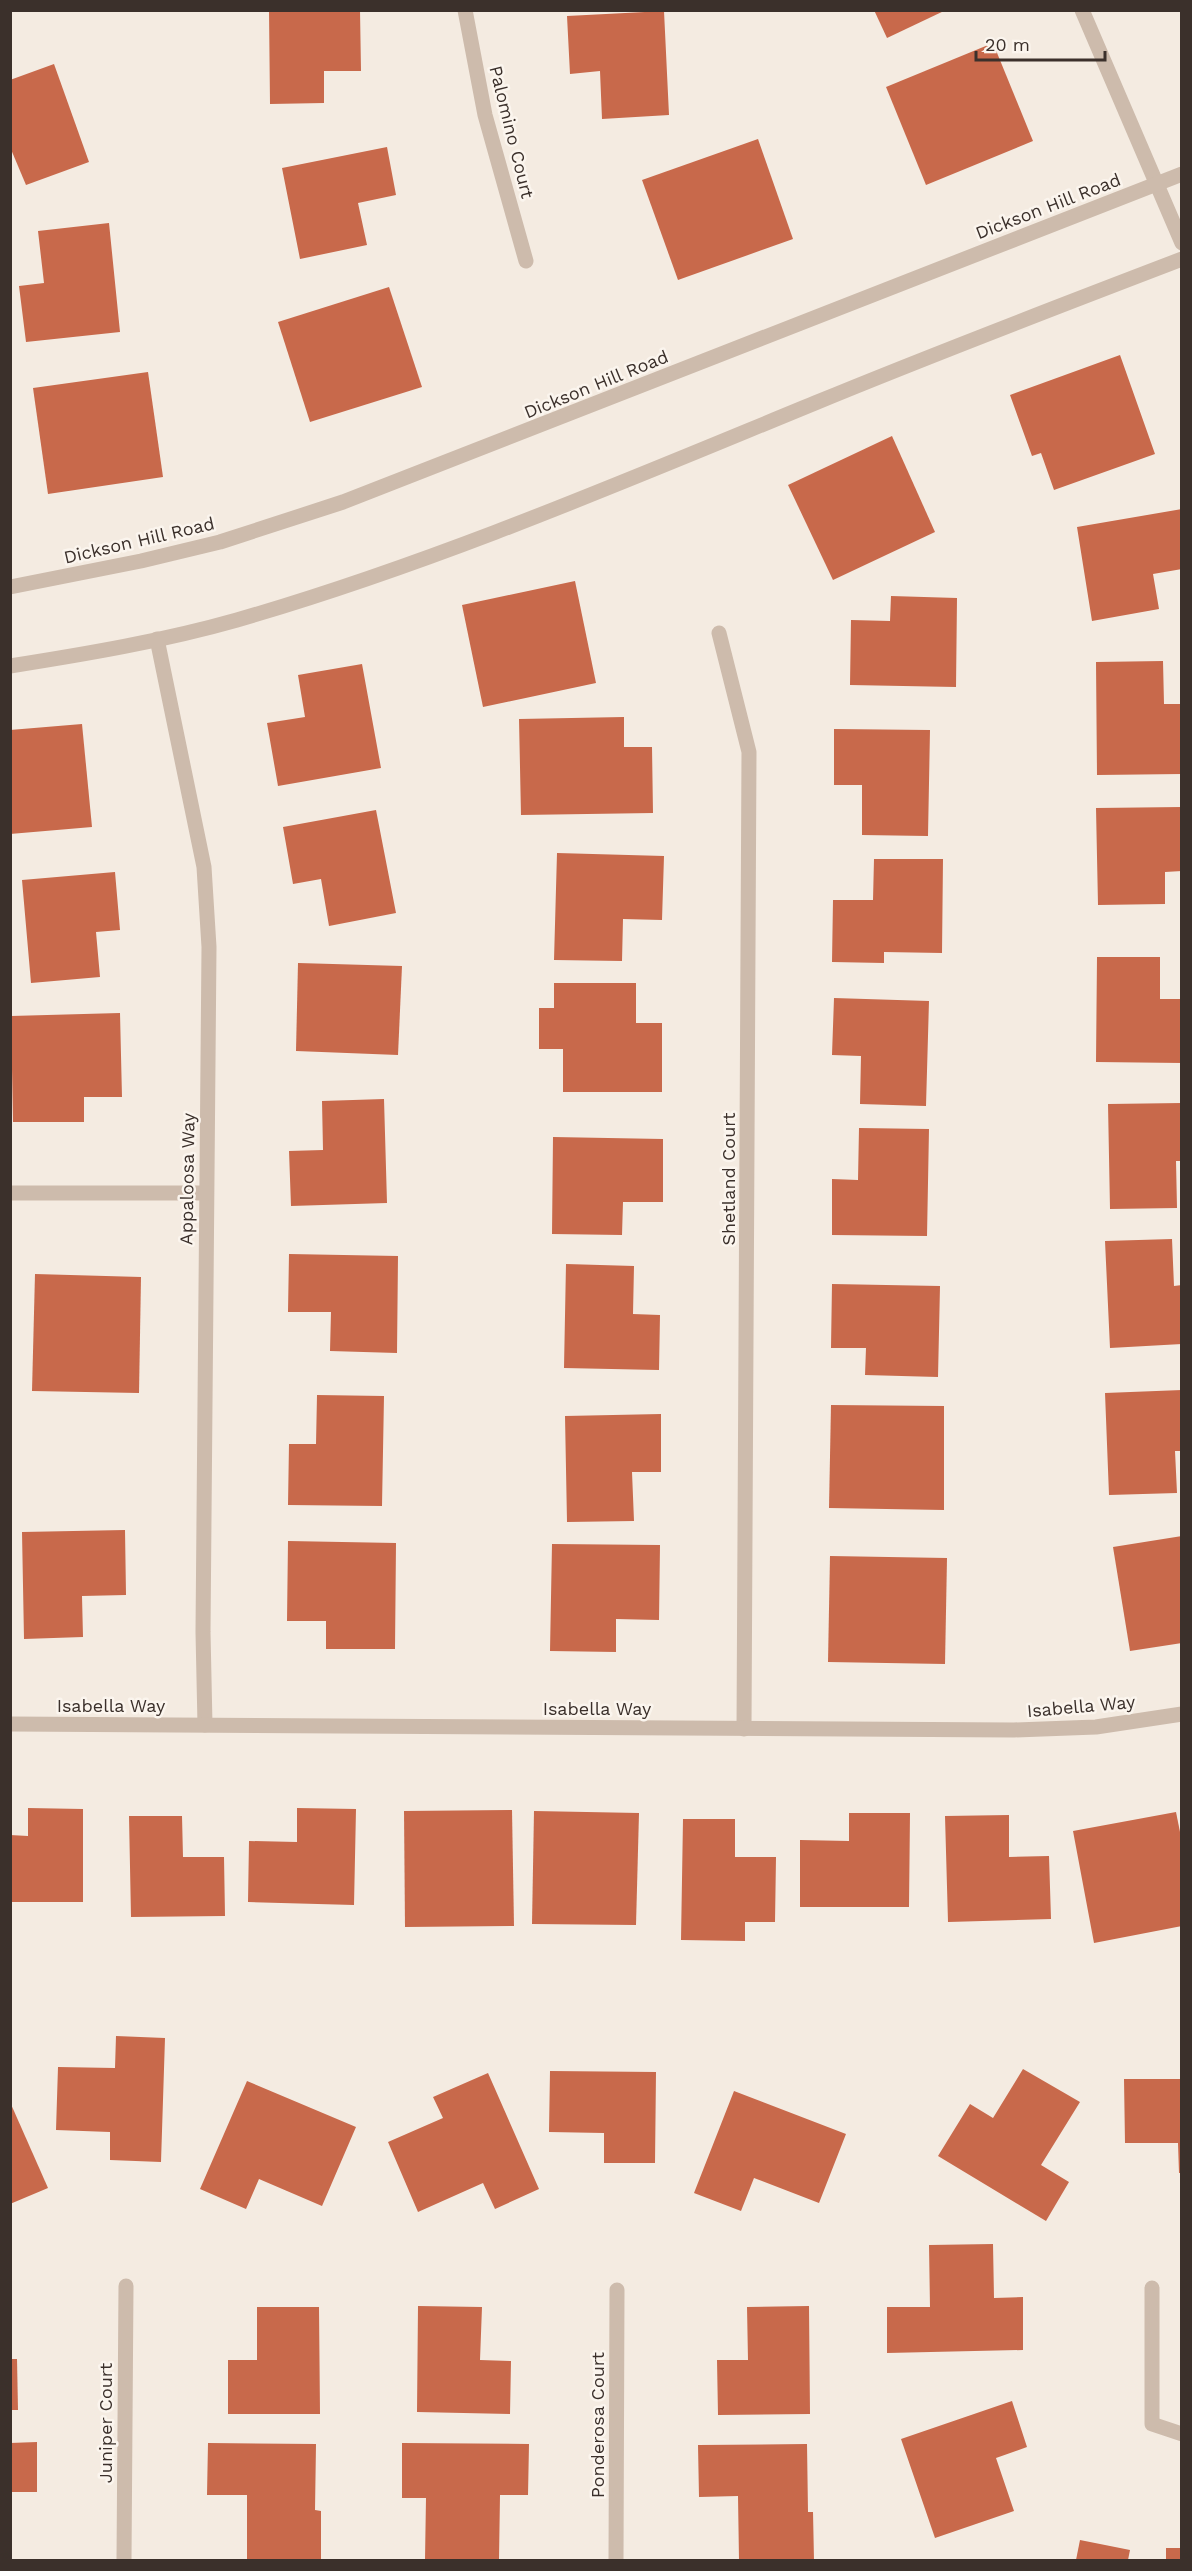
<svg xmlns="http://www.w3.org/2000/svg" width="1192" height="2571" font-family="'Work Sans',sans-serif">
	<style>
		.building { fill: #c8694b }
		.lines { fill: none; stroke-linecap: round; stroke-linejoin: round }
		.minor { stroke: #cdbbac; stroke-width: 15 }
		.tertiary { stroke: #cdbbac; stroke-width: 15 }
		.labels { text-anchor: middle; dominant-baseline: central; stroke-width: 5; stroke-linejoin: round; paint-order: stroke }
		.street-label { font-size: 18px; fill: #3b302b; stroke: #fbf5ee }
	</style>
	<rect width="100%" height="100%" fill="#f4ebe1"/>
	<!-- building -->
	<g class="building">
		<path d="M269 10H360L361 71H324V103L270 104Z"/>
		<path d="M874 10H946L887 38Z"/>
		<path d="M664 11 669 115 602 119 600 71 570 74 567 16Z"/>
		<path d="M993 43 1033 141 926 185 886 87Z"/>
		<path d="M54 64 89 162 26 185 10 147V80Z"/>
		<path d="M758 139 793 239 678 280 642 180Z"/>
		<path d="M387 147 396 195 358 203 367 245 300 259 282 168Z"/>
		<path d="M109 223 120 332 26 342 19 286 44 283 38 231Z"/>
		<path d="M389 287 422 387 310 422 278 322Z"/>
		<path d="M1120 355 1155 454 1054 490 1041 453 1032 456 1010 395Z"/>
		<path d="M148 372 163 477 48 494 33 388Z"/>
		<path d="M892 436 935 532 833 580 788 485Z"/>
		<path d="M1182 509V569L1153 574 1159 609 1092 621 1077 527Z"/>
		<path d="M575 581 596 683 483 707 462 605Z"/>
		<path d="M891 596 957 598 956 687 850 685 851 620 890 621Z"/>
		<path d="M1163 661 1164 704H1182V774L1097 775 1096 662Z"/>
		<path d="M362 664 381 768 278 786 267 723 305 717 298 675Z"/>
		<path d="M624 717V747H652L653 813 521 815 519 719Z"/>
		<path d="M82 724 92 827 10 834V730Z"/>
		<path d="M834 729 930 730 928 836 862 835V785H834Z"/>
		<path d="M1182 807V871L1165 872V904L1098 905 1096 808Z"/>
		<path d="M376 810 396 913 329 926 321 879 293 884 283 827Z"/>
		<path d="M557 853 664 856 662 920 623 919 622 961 554 960Z"/>
		<path d="M874 859H943L942 953 884 952V963L832 962 833 900H873Z"/>
		<path d="M115 872 120 930 96 932 100 977 31 983 22 880Z"/>
		<path d="M1097 957H1160V999H1182V1063L1096 1062Z"/>
		<path d="M298 963 402 966 398 1055 296 1051Z"/>
		<path d="M554 983H636V1023H662V1092H563V1049H539V1008H554Z"/>
		<path d="M834 998 929 1001 926 1106 860 1104 861 1056 832 1055Z"/>
		<path d="M120 1013 122 1097H84V1122H13L11 1016Z"/>
		<path d="M384 1099 387 1203 291 1206 289 1151 323 1150 322 1101Z"/>
		<path d="M1182 1103V1161H1176L1177 1208 1110 1209 1108 1104Z"/>
		<path d="M859 1128 929 1129 927 1236 832 1235V1179L858 1180Z"/>
		<path d="M553 1137 663 1139V1202H623L622 1235 552 1234Z"/>
		<path d="M1172 1239 1174 1286 1182 1285V1344L1110 1348 1105 1241Z"/>
		<path d="M289 1254 398 1256 397 1353 330 1351 331 1312H288Z"/>
		<path d="M566 1264 634 1266 633 1314 660 1315 659 1370 564 1368Z"/>
		<path d="M35 1274 141 1277 139 1393 32 1391Z"/>
		<path d="M832 1284 940 1286 938 1377 865 1375 866 1348H831Z"/>
		<path d="M1182 1390V1451H1175L1177 1493 1109 1495 1105 1393Z"/>
		<path d="M317 1395 384 1396 382 1506 288 1505 289 1444H316Z"/>
		<path d="M831 1405 944 1406V1510L829 1508Z"/>
		<path d="M661 1414V1472H632L634 1521 567 1522 565 1416Z"/>
		<path d="M125 1530 126 1595 82 1596 83 1637 24 1639 22 1532Z"/>
		<path d="M1182 1536V1643L1130 1651 1113 1547Z"/>
		<path d="M288 1541 396 1543 395 1649H326V1621H287Z"/>
		<path d="M552 1544 660 1545 659 1620 616 1619V1652L550 1651Z"/>
		<path d="M830 1556 947 1558 945 1664 828 1662Z"/>
		<path d="M28 1808 83 1809V1902H10V1835L28 1836Z"/>
		<path d="M297 1808 356 1809 354 1905 248 1902 249 1841 297 1842Z"/>
		<path d="M512 1810 514 1926 405 1927 404 1811Z"/>
		<path d="M534 1811 639 1813 636 1925 532 1924Z"/>
		<path d="M1176 1812 1182 1842V1926L1094 1943 1073 1831Z"/>
		<path d="M849 1813H910L909 1907H800V1840L849 1841Z"/>
		<path d="M1009 1815V1857L1049 1856 1051 1919 948 1922 945 1816Z"/>
		<path d="M129 1816H182L183 1857H224L225 1916 131 1917Z"/>
		<path d="M683 1819H735V1857H776L775 1922H745V1941L681 1940Z"/>
		<path d="M116 2036 165 2038 161 2162 110 2160V2132L56 2130 58 2067 115 2068Z"/>
		<path d="M1023 2069 1080 2102 1041 2165 1069 2182 1046 2221 938 2156 970 2104 993 2118Z"/>
		<path d="M550 2071 656 2072 655 2163H604V2133L549 2132Z"/>
		<path d="M488 2073 539 2189 495 2209 483 2183 418 2212 388 2142 443 2118 433 2097Z"/>
		<path d="M1124 2079H1182V2173H1179L1178 2143H1125Z"/>
		<path d="M247 2081 356 2127 322 2206 259 2179 246 2209 200 2189Z"/>
		<path d="M734 2091 846 2134 819 2203 754 2178 741 2211 694 2193Z"/>
		<path d="M10 2102 48 2188 10 2204Z"/>
		<path d="M993 2244 994 2298 1023 2297V2350L887 2353V2307H930L929 2245Z"/>
		<path d="M418 2306 482 2307 480 2360 511 2361 510 2414 417 2412Z"/>
		<path d="M809 2306 810 2414 718 2415 717 2360H748L747 2307Z"/>
		<path d="M257 2307H319L320 2414H228V2360H257Z"/>
		<path d="M10 2359H17L18 2410H10Z"/>
		<path d="M1012 2401 1027 2447 996 2458 1014 2511 935 2538 901 2439Z"/>
		<path d="M37 2442V2492H10V2443Z"/>
		<path d="M208 2443 316 2444 315 2510 321 2511V2560H247V2495H207Z"/>
		<path d="M402 2443 529 2444 528 2495H500L499 2560H425L426 2498H402Z"/>
		<path d="M807 2444 808 2512H813L814 2560H739L738 2496 699 2497 698 2445Z"/>
		<path d="M1080 2540 1130 2550 1128 2560H1076Z"/>
		<rect x="1166" y="2548" width="16" height="12"/>
	</g>
	<g class="lines">
		<!-- minor -->
		<g class="minor">
			<path d="M465 10 485 115 526 261"/>
			<path d="M1082 10 1182 243"/>
			<path d="M719 633 749 752 744 1729"/>
			<path d="M157 639 204 867 209 947 203 1632 205 1725"/>
			<path d="M10 1193H206"/>
			<path d="M10 1724 1014 1730 1096 1727 1182 1714"/>
			<path d="M1152 2288V2424L1182 2434"/>
			<path d="M124 2560 126 2286"/>
			<path d="M616 2560 617 2290"/>
		</g>
		<!-- tertiary -->
		<g class="tertiary">
			<path d="M10 587 141 561 220 542 343 502 1182 174"/>
			<path d="M10 666C86 654 163 641 237 620 434 563 625 481 815 403 936 353 1059 306 1182 259"/>
		</g>
	</g>
	<g class="labels">
		<!-- street labels -->
		<g class="street-label">
			<text transform="translate(512 132) rotate(76)">Palomino Court</text>
			<text transform="translate(1048 206) rotate(-21)">Dickson Hill Road</text>
			<text transform="translate(596 384) rotate(-22)">Dickson Hill Road</text>
			<text transform="translate(139 540) rotate(-13)">Dickson Hill Road</text>
			<text transform="translate(187 1179) rotate(-89)">Appaloosa Way</text>
			<text transform="translate(728 1179) rotate(-90)">Shetland Court</text>
			<text x="111" y="1705">Isabella Way</text>
			<text transform="translate(1081 1706) rotate(-5)">Isabella Way</text>
			<text x="597" y="1708">Isabella Way</text>
			<text transform="translate(105 2423) rotate(-90)">Juniper Court</text>
			<text transform="translate(597 2425) rotate(-90)">Ponderosa Court</text>
		</g>
	</g>
	<!-- border -->
	<rect width="1192" height="2571" fill="none" stroke="#3b302b" stroke-width="24"/>
	<!-- scale -->
	<path d="M976 51v9h129v-9" fill="none" stroke="#3b302b" stroke-width="3"/>
	<text x="985" y="51" font-size="18" fill="#3b302b" stroke="#fbf5ee" stroke-width="4.5" paint-order="stroke">20 m</text>
</svg>
